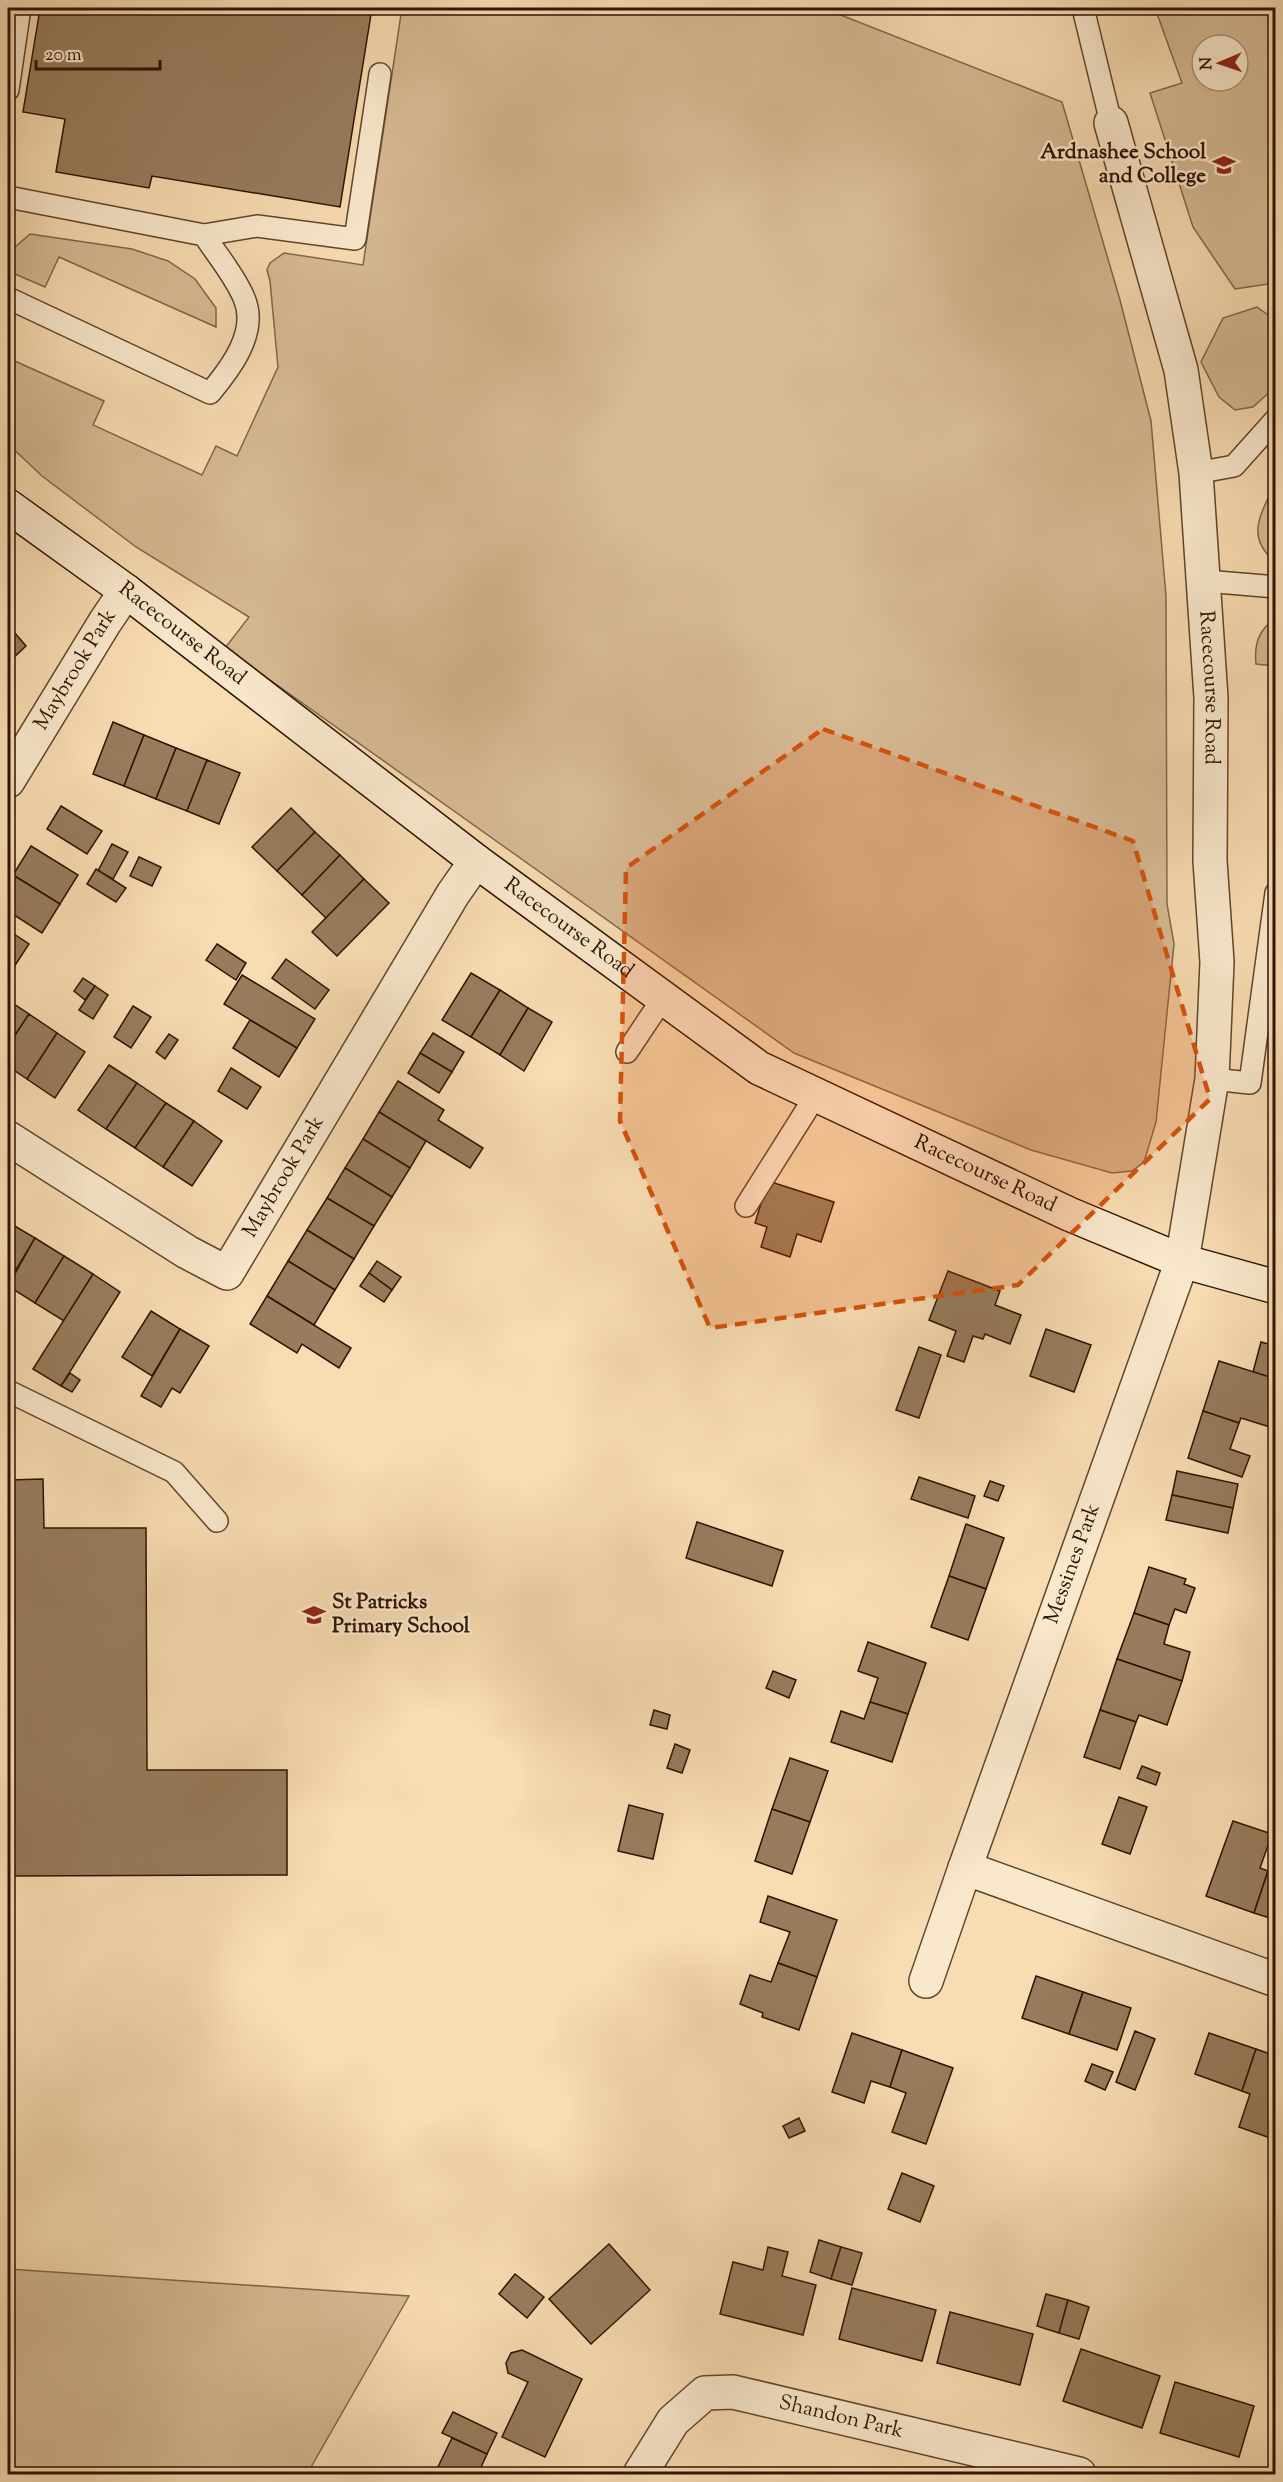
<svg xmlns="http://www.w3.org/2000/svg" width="1283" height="2482" font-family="'Sorts Mill Goudy',serif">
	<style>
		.green { fill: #d6ba94; stroke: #82664a; stroke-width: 1.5; fill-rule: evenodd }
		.building { fill: #977c5d; stroke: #2e1300; stroke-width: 1.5 }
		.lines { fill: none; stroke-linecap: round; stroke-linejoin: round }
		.lane-casing { stroke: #60452c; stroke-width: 24 }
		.street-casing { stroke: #60452c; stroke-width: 36 }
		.secondary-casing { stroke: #2e1300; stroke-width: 36 }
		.lane { stroke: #fae8cd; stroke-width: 21 }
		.street { stroke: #fae8cd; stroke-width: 33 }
		.secondary { stroke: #fae8cd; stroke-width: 33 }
		.marked { fill: #d5520b; fill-opacity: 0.2; stroke: #d5520b; stroke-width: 4.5; stroke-dasharray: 12 8; stroke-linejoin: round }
		.labels { text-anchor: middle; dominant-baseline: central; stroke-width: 5; stroke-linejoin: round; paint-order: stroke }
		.poi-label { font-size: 21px; font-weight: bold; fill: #2e1300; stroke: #fae8cd; text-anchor: end }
		.street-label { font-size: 21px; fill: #2e1300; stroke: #fae8cd }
	</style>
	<rect width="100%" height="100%" fill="#f8dcb2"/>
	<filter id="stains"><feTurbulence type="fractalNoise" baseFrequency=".00333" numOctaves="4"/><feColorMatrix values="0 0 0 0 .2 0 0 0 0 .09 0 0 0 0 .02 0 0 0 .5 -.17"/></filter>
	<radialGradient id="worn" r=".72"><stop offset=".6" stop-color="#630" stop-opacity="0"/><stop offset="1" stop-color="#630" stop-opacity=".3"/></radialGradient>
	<!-- green -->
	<g class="green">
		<path d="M402 8H823L1062 102 1120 300 1151 421 1166 596 1167 904 1174 944 1156 1122 1144 1162 1132 1171 1112 1173 1031 1150 794 1053 225 648 249 617 136 547 42 476 8 444V358L104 401 93 425 202 475 216 446 237 456 278 367 270 281 267 270 270 263 284 253 363 265Z"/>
		<path d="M1155 8H1275V283L1235 289 1193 227 1150 93 1182 83ZM1202 45H1238V81H1202Z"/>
		<path d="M30 234 132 249 168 261 195 279 216 308V327L59 257 45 287 8 271 14 248Z"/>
		<path d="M1257 307 1275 320V387L1253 407 1235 410 1219 397 1201 362 1223 318Z"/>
		<path d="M1275 483V562C1244 536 1262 513 1275 483Z"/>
		<path d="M1275 620V666L1256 664C1254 645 1258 629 1275 620Z"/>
		<path d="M8 2269 409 2296 307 2474H8Z"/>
	</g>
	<!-- building -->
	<g class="building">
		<path d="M53 8H372L340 207 152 176 149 188 56 172 65 119 23 112 40 9 52 11Z"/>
		<path d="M8 625 26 646 8 663Z"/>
		<path d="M113 722 144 735 124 786 93 774Z"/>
		<path d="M144 735 176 748 156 799 124 786Z"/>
		<path d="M176 748 207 760 187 811 156 799Z"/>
		<path d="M207 760 240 773 219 824 187 811Z"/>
		<path d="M61 806 102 831 87 854 47 829Z"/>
		<path d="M291 808 315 832 277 871 252 847Z"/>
		<path d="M315 832 340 855 302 895 277 871Z"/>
		<path d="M112 844 128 852 113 879 98 871Z"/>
		<path d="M31 846 78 875 60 904 13 875Z"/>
		<path d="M340 855 364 879 326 918 302 895Z"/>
		<path d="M139 857 161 867 152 886 130 876Z"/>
		<path d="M96 869 126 888 116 902 87 884Z"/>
		<path d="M13 875 60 904 42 933 8 911V884Z"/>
		<path d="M364 879 389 903 337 956 312 932Z"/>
		<path d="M11 932 29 944 10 973 8 971V938Z"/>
		<path d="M217 944 246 963 236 980 206 960Z"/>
		<path d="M286 959 329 990 315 1009 272 978Z"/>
		<path d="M471 973 500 990 471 1037 442 1020Z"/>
		<path d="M242 975 315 1019 297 1048 224 1004Z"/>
		<path d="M83 978 95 986 85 1000 74 991Z"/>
		<path d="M95 986 108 995 93 1019 79 1010Z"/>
		<path d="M500 990 528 1008 500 1055 471 1037Z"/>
		<path d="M8 1000 29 1014 8 1046Z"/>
		<path d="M133 1006 151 1017 131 1048 114 1037Z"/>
		<path d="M528 1008 552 1022 524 1071 500 1055Z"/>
		<path d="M29 1014 57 1033 27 1079 8 1066V1046Z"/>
		<path d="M250 1020 297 1048 279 1077 233 1048Z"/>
		<path d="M57 1033 85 1052 55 1098 27 1079Z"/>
		<path d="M433 1033 464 1052 452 1072 420 1053Z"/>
		<path d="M169 1034 178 1040 165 1059 156 1052Z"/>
		<path d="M420 1053 452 1072 439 1093 408 1073Z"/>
		<path d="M109 1065 137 1083 106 1129 78 1110Z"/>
		<path d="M231 1068 261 1087 247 1109 218 1091Z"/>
		<path d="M398 1081 444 1110 438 1120 483 1148 470 1168 379 1112Z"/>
		<path d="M137 1083 166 1103 135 1148 106 1129Z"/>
		<path d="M166 1103 194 1121 163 1167 135 1148Z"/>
		<path d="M379 1112 426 1141 410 1168 363 1139Z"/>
		<path d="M194 1121 222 1141 192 1186 163 1167Z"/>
		<path d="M363 1139 410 1168 392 1197 345 1168Z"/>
		<path d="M345 1168 392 1197 374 1226 327 1198Z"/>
		<path d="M768 1181 834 1202 821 1242 797 1234 790 1257 761 1247 767 1227 755 1223Z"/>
		<path d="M327 1198 374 1226 354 1259 307 1230Z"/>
		<path d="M8 1222 35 1238 8 1283Z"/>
		<path d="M307 1230 354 1259 335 1290 288 1261Z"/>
		<path d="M35 1238 64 1256 35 1303 8 1286Z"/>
		<path d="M64 1256 93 1274 64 1321 35 1303Z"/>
		<path d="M288 1261 335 1290 314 1325 267 1296Z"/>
		<path d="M377 1261 401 1277 392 1290 369 1273Z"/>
		<path d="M948 1271 1000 1291 995 1305 1021 1315 1010 1344 985 1334 983 1339 973 1336 964 1362 947 1356 956 1331 929 1320Z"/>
		<path d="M369 1273 392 1290 384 1302 360 1286Z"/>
		<path d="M93 1274 120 1292 61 1386 33 1369Z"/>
		<path d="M267 1296 351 1348 339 1368 302 1344 297 1353 250 1324Z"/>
		<path d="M151 1311 180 1329 152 1376 122 1357Z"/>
		<path d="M180 1329 209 1346 180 1393 172 1388 161 1407 141 1396Z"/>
		<path d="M1046 1329 1091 1345 1074 1392 1030 1376Z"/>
		<path d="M1261 1342 1276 1346V1379L1253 1372Z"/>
		<path d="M919 1347 941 1355 919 1418 896 1410Z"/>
		<path d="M1219 1361 1276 1379V1410L1270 1427 1241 1418 1239 1423 1203 1411Z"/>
		<path d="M70 1373 80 1380 72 1392 61 1386Z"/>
		<path d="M1203 1411 1239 1423 1230 1449 1250 1456 1242 1477 1188 1458Z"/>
		<path d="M1177 1471 1238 1484 1233 1508 1172 1495Z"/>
		<path d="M919 1477 975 1496 968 1518 911 1499Z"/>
		<path d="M43 1479 44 1528H146L147 1770H287V1875L8 1876V1480Z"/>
		<path d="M990 1481 1004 1486 998 1501 984 1496Z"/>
		<path d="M1172 1495 1233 1508 1228 1533 1166 1520Z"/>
		<path d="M697 1522 783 1551 772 1586 686 1558Z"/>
		<path d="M966 1524 1004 1538 986 1589 949 1576Z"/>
		<path d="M1149 1567 1186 1579 1184 1584 1195 1588 1186 1613 1175 1609 1169 1625 1134 1613Z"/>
		<path d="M949 1576 986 1589 968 1640 931 1627Z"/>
		<path d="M1134 1613 1169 1625 1164 1644 1190 1652 1182 1681 1117 1659Z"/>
		<path d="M868 1642 926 1663 908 1714 870 1702 878 1678 858 1671Z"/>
		<path d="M1117 1659 1182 1681 1167 1725 1139 1715 1136 1722 1100 1710Z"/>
		<path d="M773 1671 796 1680 789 1698 766 1688Z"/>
		<path d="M870 1702 908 1714 892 1762 831 1742 841 1711 864 1719Z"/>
		<path d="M654 1710 670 1715 667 1729 650 1725Z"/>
		<path d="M1100 1710 1136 1722 1120 1769 1084 1757Z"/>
		<path d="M675 1744 690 1750 682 1773 667 1768Z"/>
		<path d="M790 1758 828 1771 810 1822 772 1809Z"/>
		<path d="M1142 1766 1160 1773 1156 1785 1137 1778Z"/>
		<path d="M1119 1797 1147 1807 1130 1854 1102 1844Z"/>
		<path d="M629 1805 663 1814 653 1859 618 1851Z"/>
		<path d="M772 1809 810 1822 792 1874 755 1861Z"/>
		<path d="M1233 1821 1272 1834 1260 1868 1268 1871 1254 1913 1206 1896Z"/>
		<path d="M1268 1871 1276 1873V1920L1254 1913Z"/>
		<path d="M768 1896 837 1920 817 1977 778 1963 790 1932 760 1922Z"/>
		<path d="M778 1963 817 1977 799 2030 762 2017 763 2013 740 2004 750 1975 771 1982Z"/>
		<path d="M1036 1976 1083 1992 1069 2034 1022 2018Z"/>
		<path d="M1083 1992 1131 2008 1117 2050 1069 2034Z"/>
		<path d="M1135 2031 1155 2039 1135 2090 1116 2082Z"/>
		<path d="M852 2033 902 2050 890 2087 871 2081 864 2103 832 2092Z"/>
		<path d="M1209 2033 1256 2049 1242 2091 1195 2074Z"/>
		<path d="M1256 2049 1276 2056V2140L1239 2127 1250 2094 1242 2091Z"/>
		<path d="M902 2050 953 2068 926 2144 892 2132 906 2093 890 2087Z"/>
		<path d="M1092 2064 1113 2072 1105 2090 1085 2081Z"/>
		<path d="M799 2118 805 2131 789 2138 783 2126Z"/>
		<path d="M902 2173 934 2186 920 2222 888 2209Z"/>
		<path d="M819 2240 841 2247 831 2279 810 2272Z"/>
		<path d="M609 2244 650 2290 591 2344 549 2299Z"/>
		<path d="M768 2247 788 2252 782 2276 816 2285 803 2335 720 2314 733 2262 763 2270Z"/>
		<path d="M841 2247 862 2253 852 2285 831 2279Z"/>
		<path d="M515 2274 544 2297 527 2318 499 2294Z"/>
		<path d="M852 2288 936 2310 922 2361 839 2339Z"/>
		<path d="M1046 2294 1068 2300 1059 2333 1037 2326Z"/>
		<path d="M1068 2300 1089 2307 1079 2339 1059 2333Z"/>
		<path d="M950 2312 1033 2334 1020 2385 937 2363Z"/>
		<path d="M1081 2349 1160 2376 1142 2428 1063 2401Z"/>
		<path d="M522 2350 582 2379 545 2457 502 2437 528 2382 508 2373 506 2363 511 2353Z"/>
		<path d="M1175 2382 1254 2406 1239 2457 1160 2433Z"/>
		<path d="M453 2412 497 2433 487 2454 442 2433Z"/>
		<path d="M452 2438 487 2454 478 2474H440L435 2473Z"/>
		<path d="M1276 2448V2474L1267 2470Z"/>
	</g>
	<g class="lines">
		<!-- lane casing -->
		<g class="lane-casing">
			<g id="lane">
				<path d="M1083 8 1111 123"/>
				<path d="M8 90 20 8"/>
				<path d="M204 235 257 226 355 239 380 74"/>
				<path d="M8 298 210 393C230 369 259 332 244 298 235 276 217 255 204 235L8 197"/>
				<path d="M1196 473 1234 466 1276 419"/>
				<path d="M1205 581 1276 587"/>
				<path d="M627 1052 663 998"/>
				<path d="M1212 1079 1250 1083 1276 893"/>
				<path d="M746 1206 816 1095"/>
				<path d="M8 1391 174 1472 217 1521"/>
			</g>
		</g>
		<!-- street casing -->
		<g class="street-casing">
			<g id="street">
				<path id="s1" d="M1111 123 1181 370 1196 473 1211 698 1210 861 1217 962 1212 1079 1182 1261 965 1868 1276 1980"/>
				<path id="s2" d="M8 781 105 622 126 591"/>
				<path id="s3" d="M8 1138 187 1252 227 1273 453 894 476 861"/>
				<path d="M926 1981 965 1868"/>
				<path id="s4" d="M640 2474 673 2421 705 2393 733 2392 1079 2474"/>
			</g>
		</g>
		<!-- secondary casing -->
		<g class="secondary-casing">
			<g id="secondary">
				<path id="s5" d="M8 506 126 591 476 861 759 1068 1069 1214 1182 1261 1276 1287"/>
			</g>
		</g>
		<!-- lane -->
		<use href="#lane" class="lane"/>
		<!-- street -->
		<use href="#street" class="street"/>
		<!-- secondary -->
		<use href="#secondary" class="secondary"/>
	</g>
	<!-- marked area -->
	<path class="marked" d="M823 729 1133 841 1210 1099 1018 1285 710 1328 620 1121 626 868Z"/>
	<!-- icons -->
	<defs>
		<g id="school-bare" transform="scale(1.8)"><path d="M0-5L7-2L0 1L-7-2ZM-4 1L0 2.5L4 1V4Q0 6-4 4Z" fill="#8f2418" stroke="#fae8cd" stroke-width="2.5" paint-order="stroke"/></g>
	</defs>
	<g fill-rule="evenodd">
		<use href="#school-bare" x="1224" y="165"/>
		<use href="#school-bare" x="314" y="1615"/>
	</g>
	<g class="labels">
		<!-- poi labels -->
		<g class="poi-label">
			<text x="1206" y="153">Ardnashee School<tspan x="1206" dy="24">and College</tspan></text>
			<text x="332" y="1603" text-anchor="start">St Patricks<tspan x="332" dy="24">Primary School</tspan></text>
		</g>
		<!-- street labels -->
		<g class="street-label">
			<text stroke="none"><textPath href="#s5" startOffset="216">Racecourse Road</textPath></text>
			<text stroke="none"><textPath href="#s2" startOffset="130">Maybrook Park</textPath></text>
			<text stroke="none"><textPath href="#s1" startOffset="576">Racecourse Road</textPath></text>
			<text stroke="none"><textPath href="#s5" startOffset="702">Racecourse Road</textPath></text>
			<text stroke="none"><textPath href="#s5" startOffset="1188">Racecourse Road</textPath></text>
			<text stroke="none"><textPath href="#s3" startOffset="369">Maybrook Park</textPath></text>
			<text transform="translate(1073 1564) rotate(-70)">Messines Park</text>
			<text stroke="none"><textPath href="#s4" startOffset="244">Shandon Park</textPath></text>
		</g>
	</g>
	<!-- margin -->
	<rect width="1283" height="2482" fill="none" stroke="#f8dcb2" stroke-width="30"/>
	<rect x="9" y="9" width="1265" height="2464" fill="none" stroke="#2e1300" stroke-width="3"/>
	<rect x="15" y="15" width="1253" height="2452" fill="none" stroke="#2e1300" stroke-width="1.5"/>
	<!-- north arrow -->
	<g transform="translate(1220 63) rotate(268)"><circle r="28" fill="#fae8cd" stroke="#a8937b" stroke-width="1.5"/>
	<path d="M0-4.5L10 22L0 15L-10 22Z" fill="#8f2418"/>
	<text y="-9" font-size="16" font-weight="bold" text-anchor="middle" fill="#2e1300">N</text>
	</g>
	<!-- scale -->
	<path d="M36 60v9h124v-9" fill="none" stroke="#2e1300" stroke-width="3"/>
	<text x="45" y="60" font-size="18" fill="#2e1300" stroke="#fae8cd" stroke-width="4.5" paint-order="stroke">20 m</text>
	<rect width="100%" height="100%" filter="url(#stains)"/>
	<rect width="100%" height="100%" fill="url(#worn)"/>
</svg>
